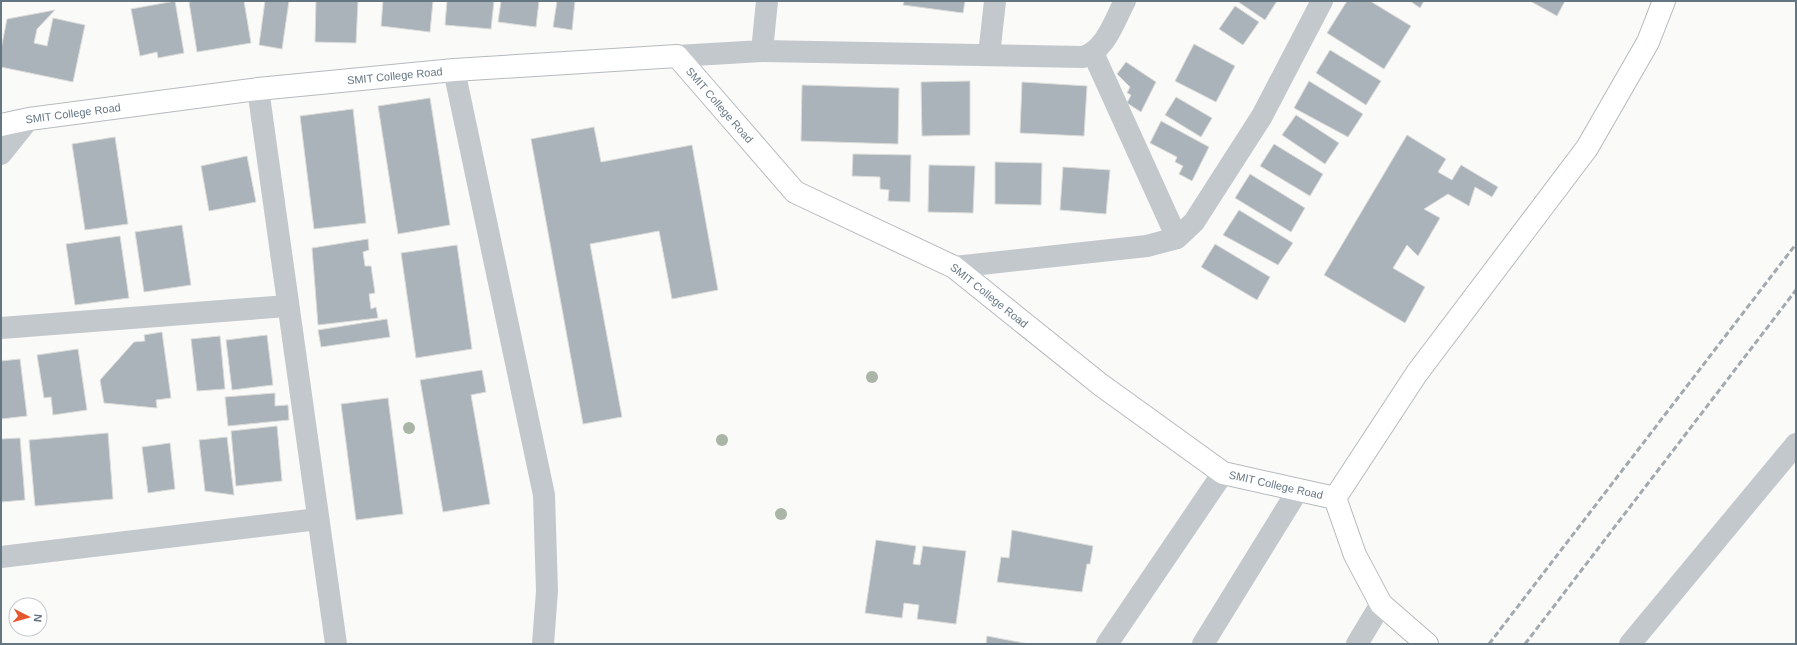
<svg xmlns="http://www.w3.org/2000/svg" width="1797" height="645" font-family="Arial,sans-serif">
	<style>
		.building { fill: #aab3b9; stroke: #dcdcda }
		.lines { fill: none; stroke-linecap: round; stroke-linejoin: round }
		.major-casing { stroke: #b5babe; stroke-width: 24 }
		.minor { stroke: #c3c8cc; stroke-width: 22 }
		.major { stroke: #fff; stroke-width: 22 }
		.rail { stroke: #a2aab0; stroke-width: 3; stroke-dasharray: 6 3; stroke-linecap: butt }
		.tree { fill: #aab4a7 }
		.labels { text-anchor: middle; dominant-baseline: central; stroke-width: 4; stroke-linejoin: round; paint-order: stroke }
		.street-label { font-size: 11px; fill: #657683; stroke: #fff }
	</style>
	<rect width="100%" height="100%" fill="#fafaf8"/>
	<!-- building -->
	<g class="building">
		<path d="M175 1 184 53 158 58 157 52 140 56 131 9Z"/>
		<path d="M197 1H244L251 43 197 52 189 2Z"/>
		<path d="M265 1H289L282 49 259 45Z"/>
		<path d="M316 1H358L356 43 315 42Z"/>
		<path d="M383 1H433L430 32 381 26Z"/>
		<path d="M447 1H494L491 29 445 25Z"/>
		<path d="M501 1H539L536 27 498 22Z"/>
		<path d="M557 1H575L572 30 553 27Z"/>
		<path d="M904 1H965L963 13 903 5Z"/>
		<path d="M1237 1H1277L1265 20Z"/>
		<path d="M1347 1H1370L1411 26 1384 69 1327 33Z"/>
		<path d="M1410 1H1424L1420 8Z"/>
		<path d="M1530 1H1565L1557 16Z"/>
		<path d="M1235 6 1259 22 1243 45 1219 29Z"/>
		<path d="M55 10 37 29 34 43 47 46 53 18 85 25 73 82 1 67V49L7 19Z"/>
		<path d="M1194 44 1235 66 1216 102 1175 81Z"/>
		<path d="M1330 50 1381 81 1366 105 1316 73Z"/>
		<path d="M1126 62 1156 82 1141 112 1127 103 1131 95 1127 93 1130 87 1117 74Z"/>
		<path d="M970 81V135L922 136 921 82Z"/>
		<path d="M1309 81 1363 114 1348 137 1294 108Z"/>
		<path d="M1022 82 1087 86 1084 136 1020 133Z"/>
		<path d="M802 85 899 88 898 144 801 141Z"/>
		<path d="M1176 97 1212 118 1201 137 1165 115Z"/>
		<path d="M430 98 450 225 398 234 378 106Z"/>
		<path d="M353 109 366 223 314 229 300 116Z"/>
		<path d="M1296 115 1339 143 1325 164 1282 135Z"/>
		<path d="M1161 121 1209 147 1192 181 1179 174 1183 166 1175 162 1177 157 1150 143Z"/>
		<path d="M594 127 601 162 692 145 718 290 672 299 659 231 590 244 622 417 583 424 531 139Z"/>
		<path d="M1407 135 1446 159 1438 172 1452 180 1461 165 1498 187 1492 197 1475 187 1469 206 1448 194 1424 209 1440 218 1418 256 1407 245 1393 268 1425 287 1405 323 1324 275Z"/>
		<path d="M115 137 128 224 85 230 72 144Z"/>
		<path d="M1274 144 1323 174 1310 196 1260 166Z"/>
		<path d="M853 154 911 155 910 202 888 201 889 190 880 189V177L852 176Z"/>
		<path d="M247 156 256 202 209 211 201 166Z"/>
		<path d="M995 162 1042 163 1041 205 995 204Z"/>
		<path d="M929 165 975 166 973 213 928 212Z"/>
		<path d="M1063 167 1110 170 1106 214 1060 210Z"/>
		<path d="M1250 174 1305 208 1291 232 1235 198Z"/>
		<path d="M1239 210 1293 243 1278 265 1223 235Z"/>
		<path d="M182 225 191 285 144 292 135 232Z"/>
		<path d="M120 236 129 298 75 305 66 244Z"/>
		<path d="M368 239 369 250 363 252 365 266H371L375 293 369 294 371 309 376 307 378 318 318 325 312 248Z"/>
		<path d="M1215 244 1270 277 1257 300 1201 267Z"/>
		<path d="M457 245 472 349 416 358 401 253Z"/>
		<path d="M387 319 390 337 321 347 318 330Z"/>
		<path d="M162 332 171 398 156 400 157 408 104 403 100 380 134 342 145 341 144 335Z"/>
		<path d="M267 335 273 385 232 390 226 340Z"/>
		<path d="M220 336 225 389 197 391 191 339Z"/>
		<path d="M78 349 87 410 53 415 51 397 44 398 37 355Z"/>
		<path d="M20 359 27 416 1 419V361Z"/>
		<path d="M482 370 486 392 471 395 490 504 443 512 420 380Z"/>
		<path d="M275 393V406L288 405 289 420 228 426 225 397Z"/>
		<path d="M388 398 403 514 356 520 341 404Z"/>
		<path d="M277 426 282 481 236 486 231 431Z"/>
		<path d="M108 433 113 499 35 506 29 440Z"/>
		<path d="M227 437 234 495 205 491 199 440Z"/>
		<path d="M20 438 25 500 1 502V439Z"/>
		<path d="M170 443 175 489 148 493 142 447Z"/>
		<path d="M1012 530 1093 546 1090 564H1087L1082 592 997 582 1001 557 1009 558Z"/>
		<path d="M876 540 916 546 913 564 920 565 923 546 966 551 956 624 917 619 919 605 904 603 902 618 865 613Z"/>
		<path d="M987 636 1029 644H986Z"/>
	</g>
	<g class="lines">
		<!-- major casing -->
		<g class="major-casing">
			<g id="major">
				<path id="s1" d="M1 125 29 119 258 89 454 70 677 56 795 192 954 267 1101 385 1223 473 1335 498"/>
				<path d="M1427 644 1381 604 1355 555 1335 498 1417 373 1587 148 1648 42 1664 1"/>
			</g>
		</g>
		<!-- minor -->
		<g class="minor">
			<path d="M762 51 1083 57C1106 50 1114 21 1125 1"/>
			<path d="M1093 53 1177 238"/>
			<path d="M989 55 995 1"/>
			<path d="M677 56 762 51 767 1"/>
			<path d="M454 70 544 495 547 591 543 644"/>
			<path d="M258 89 336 644"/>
			<path d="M1 154 29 119"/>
			<path d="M954 267 1147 246 1177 238 1194 222 1262 116 1322 1"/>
			<path d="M1 328 287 306"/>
			<path d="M1 557 318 519"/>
			<path d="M1107 644 1223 473"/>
			<path d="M1203 644 1298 490"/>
			<path d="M1357 644 1381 604"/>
			<path d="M1630 644 1796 444"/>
		</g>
		<!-- major -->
		<use href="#major" class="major"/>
		<!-- rail -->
		<g class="rail">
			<path d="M1489 644 1796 244"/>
			<path d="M1525 644 1796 290"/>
		</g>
	</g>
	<!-- trees -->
	<g class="tree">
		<circle cx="872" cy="377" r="6"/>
		<circle cx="409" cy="428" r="6"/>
		<circle cx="722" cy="440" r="6"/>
		<circle cx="781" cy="514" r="6"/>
	</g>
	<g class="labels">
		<!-- street labels -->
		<g class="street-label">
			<text stroke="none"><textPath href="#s1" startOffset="397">SMIT College Road</textPath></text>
			<text stroke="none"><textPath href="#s1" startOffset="745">SMIT College Road</textPath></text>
			<text stroke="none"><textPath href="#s1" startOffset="73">SMIT College Road</textPath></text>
			<text stroke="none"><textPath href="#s1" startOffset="1081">SMIT College Road</textPath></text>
			<text stroke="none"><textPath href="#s1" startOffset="1429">SMIT College Road</textPath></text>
		</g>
	</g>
	<!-- border -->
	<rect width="1797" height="645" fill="none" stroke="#657683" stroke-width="4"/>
	<!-- north arrow -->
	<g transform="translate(28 617) rotate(96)"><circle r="19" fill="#ffffff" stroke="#c1c8cd"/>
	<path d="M0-3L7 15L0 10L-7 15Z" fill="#e4572e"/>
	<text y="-6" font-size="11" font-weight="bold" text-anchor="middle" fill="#657683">N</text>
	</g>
</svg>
